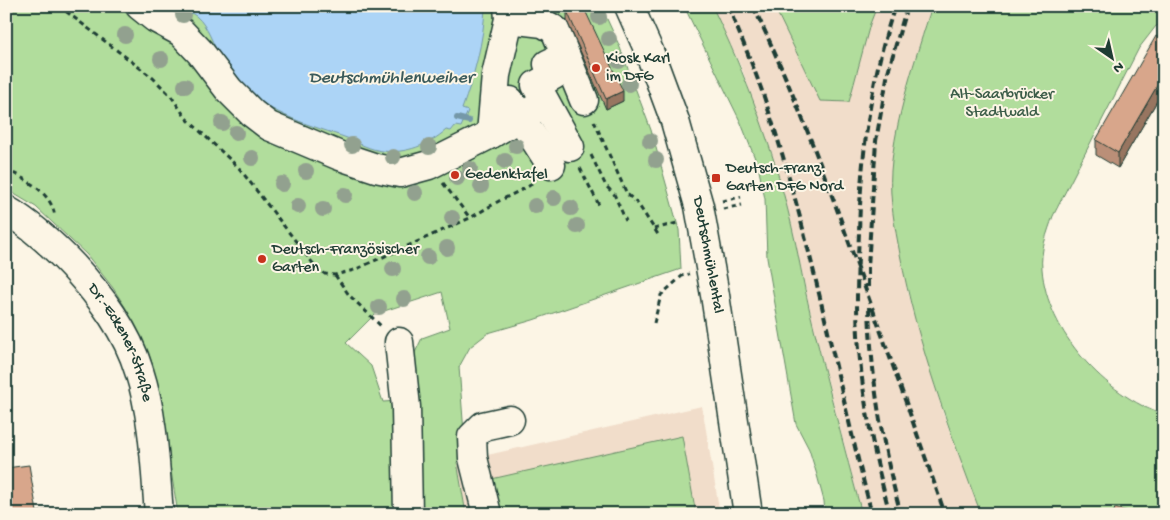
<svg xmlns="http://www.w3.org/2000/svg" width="1170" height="520" font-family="'Gochi Hand',sans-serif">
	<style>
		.built { fill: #f1ddca }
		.green { fill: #b1dd9c; stroke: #688d68 }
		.water { fill: #acd4f6; stroke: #7498a8 }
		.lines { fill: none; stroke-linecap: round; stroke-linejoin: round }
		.stream { stroke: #7498a8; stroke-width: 6 }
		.minor-casing { stroke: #1f3d34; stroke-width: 31 }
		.major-casing { stroke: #1f3d34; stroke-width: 31 }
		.path { stroke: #1f3d34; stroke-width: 3; stroke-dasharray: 5 4; stroke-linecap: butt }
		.minor { stroke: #fcf5e5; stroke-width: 28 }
		.major { stroke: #fcf5e5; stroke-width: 28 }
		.rail { stroke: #1f3d34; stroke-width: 4; stroke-dasharray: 8 4; stroke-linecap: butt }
		.tree { fill: #92a18f }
		.wall { fill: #ba8f78; stroke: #1f3d34 }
		.shaded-wall { fill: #977461; stroke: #1f3d34 }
		.building { fill: #d8a68b; stroke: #1f3d34 }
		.poi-dot { fill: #c8321e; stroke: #fcf5e5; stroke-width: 2 }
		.labels { text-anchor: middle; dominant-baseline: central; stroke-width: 4; stroke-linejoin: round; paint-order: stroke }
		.poi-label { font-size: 16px; fill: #1f3d34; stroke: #fcf5e5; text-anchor: start }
		.park-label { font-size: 16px; fill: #3c5d49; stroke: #fcf5e5 }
		.street-label { font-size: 16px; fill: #1f3d34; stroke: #fcf5e5 }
		.water-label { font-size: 18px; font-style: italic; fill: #3b5b5b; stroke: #fcf5e5 }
	</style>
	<rect width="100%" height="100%" fill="#fcf5e5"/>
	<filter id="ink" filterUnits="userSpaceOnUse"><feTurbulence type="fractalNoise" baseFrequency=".02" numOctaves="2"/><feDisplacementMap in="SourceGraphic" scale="10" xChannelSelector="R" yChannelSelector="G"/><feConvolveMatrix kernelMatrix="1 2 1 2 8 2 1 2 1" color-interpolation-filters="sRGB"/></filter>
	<g filter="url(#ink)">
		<!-- built -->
		<g class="built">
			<path d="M712 6H774L820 101 849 102 870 24 877 6H932L916 57 896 135 907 291 943 413 981 514H862L814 328 791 222 769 145 742 69Z"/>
			<path d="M702 406 720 514H466L457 462Z"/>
		</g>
		<!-- green -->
		<g class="green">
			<path d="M6 6H601L619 45 651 130 679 230 681 269 533 320 488 333 470 347 459 367 466 460 457 462 466 514H422L421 475 412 359 422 338 450 328 442 292 375 314 346 343 371 366 383 402 398 401V514H178L158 391 141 339 127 310 113 288 87 255 36 207 6 189Z"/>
			<path d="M684 6H712C746 75 773 148 791 223 798 252 803 282 810 312 826 379 844 447 862 514H825L824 501 817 475 809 449 796 424 767 258 765 199 758 166 741 123Z"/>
			<path d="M774 6H877L870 24 849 102 820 101Z"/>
			<path d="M932 6H1164V23L1156 26 1139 48 1053 216C1047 233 1040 251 1042 269 1047 332 1105 395 1164 415V514H981C949 429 917 343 900 254 895 227 889 199 891 171 895 118 916 57 932 6Z"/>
			<path d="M682 436 696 514H495L487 480Z"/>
		</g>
		<!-- water -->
		<path class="water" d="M164 6H485C484 41 474 76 462 109L468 111 461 127 455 126 451 131 446 130C429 145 405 154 383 151 371 150 358 143 347 138 314 126 269 115 245 88 236 79 227 68 221 58 212 44 209 27 196 16 186 8 173 13 164 6Z"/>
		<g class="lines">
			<!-- stream -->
			<path class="stream" d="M457 118 469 121"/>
			<!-- minor casing -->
			<g class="minor-casing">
				<g id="minor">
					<path d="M140 6 155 18 181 32 200 52 229 90 252 113 269 126 340 156 376 168 400 173 429 165 491 134 545 103"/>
					<path d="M509 19 543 23 555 30 584 100"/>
					<path d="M565 56 548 64 554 75 536 85 570 147"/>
					<path d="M510 101 551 165"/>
					<path d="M491 134 496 75 509 19 508 6"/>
					<path id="s1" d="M6 210C32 225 53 245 73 266 101 297 127 331 139 371 154 417 155 466 159 514"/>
					<path d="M399 342 406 407 408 514"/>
					<path d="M487 514 473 458 472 437 483 426 510 420"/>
				</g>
			</g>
			<!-- major casing -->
			<g class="major-casing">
				<g id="major">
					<path id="s2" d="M629 6 649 51 675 121 699 206 715 295 748 514"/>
				</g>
			</g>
			<!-- path -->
			<g class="path">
				<path d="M59 6 153 78 171 96 186 118 239 168 315 266 325 274 335 275 354 270 470 218 499 201 529 186 535 180"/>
				<path d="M594 121 627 194 638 204 659 236"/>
				<path d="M591 155 606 186 614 194 626 221"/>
				<path d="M580 168 599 205"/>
				<path d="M6 169C26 180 52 192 55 217"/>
				<path d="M443 183 470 218"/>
				<path d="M722 201 741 197"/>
				<path d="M723 209 742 205"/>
				<path d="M654 229 677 223"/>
				<path d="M335 275 349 295 382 327"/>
				<path d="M654 323 661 295 682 276 689 274"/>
			</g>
			<!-- minor -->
			<use href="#minor" class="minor"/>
			<!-- major -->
			<use href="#major" class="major"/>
			<!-- rail -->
			<g class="rail">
				<path d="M728 6C742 40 757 74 768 109 812 241 836 379 872 514"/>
				<path d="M753 6C799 101 834 200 869 299 895 371 920 442 945 514"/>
				<path d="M868 287V267L876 141 888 72 907 6"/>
				<path d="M869 307C871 377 882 447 901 514"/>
				<path d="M890 514C871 445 857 373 857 301 857 279 858 256 859 233 861 156 870 80 895 6"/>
			</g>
		</g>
		<!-- trees -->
		<g class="tree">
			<circle cx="183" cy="15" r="8"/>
			<circle cx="599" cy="17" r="8"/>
			<circle cx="125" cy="35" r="8"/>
			<circle cx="609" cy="39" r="8"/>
			<circle cx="161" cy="59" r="8"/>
			<circle cx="619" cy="61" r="8"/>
			<circle cx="629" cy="84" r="8"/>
			<circle cx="185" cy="86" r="8"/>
			<circle cx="222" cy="123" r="8"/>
			<circle cx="236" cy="133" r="8"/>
			<circle cx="650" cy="141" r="8"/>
			<circle cx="352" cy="145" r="8"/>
			<circle cx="516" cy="146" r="8"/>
			<circle cx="429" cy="147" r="8"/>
			<circle cx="393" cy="157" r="8"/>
			<circle cx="252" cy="158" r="8"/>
			<circle cx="656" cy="160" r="8"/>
			<circle cx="505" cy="161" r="8"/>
			<circle cx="470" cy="169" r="8"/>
			<circle cx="306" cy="171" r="8"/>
			<circle cx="457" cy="178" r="8"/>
			<circle cx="282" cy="184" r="8"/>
			<circle cx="481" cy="186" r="8"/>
			<circle cx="415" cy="193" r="8"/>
			<circle cx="345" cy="195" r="8"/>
			<circle cx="554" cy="198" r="8"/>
			<circle cx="298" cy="206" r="8"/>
			<circle cx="535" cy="206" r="8"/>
			<circle cx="571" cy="208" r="8"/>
			<circle cx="323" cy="209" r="8"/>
			<circle cx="452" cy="218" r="8"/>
			<circle cx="577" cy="226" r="8"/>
			<circle cx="447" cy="248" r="8"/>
			<circle cx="428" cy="257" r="8"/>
			<circle cx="393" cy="269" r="8"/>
			<circle cx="404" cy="299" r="8"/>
			<circle cx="379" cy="307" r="8"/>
		</g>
		<!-- wall -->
		<g class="wall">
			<path d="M567 11 623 101 606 109 567 21Z"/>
			<path d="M1164 40V89L1118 168 1096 155V140Z"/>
		</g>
		<!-- shaded-wall -->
		<g class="shaded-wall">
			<path d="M1164 74V89L1118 168V153Z"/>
			<path d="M623 91V101L606 109V99Z"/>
		</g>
		<!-- building -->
		<g class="building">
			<path d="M577 6H583L623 91 606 99 567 11Z"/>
			<path d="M1156 36 1164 40V74L1118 153 1096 140Z"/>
			<path d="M29 465 37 512 53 509 54 514H6V468Z"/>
			<path d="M1163 498H1164V514H1158Z"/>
			<path d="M1115 508 1136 514H1113Z"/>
		</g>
	</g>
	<!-- markers -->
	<g class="poi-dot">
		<circle cx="596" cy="68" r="5"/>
		<circle cx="455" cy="175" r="5"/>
		<rect x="711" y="173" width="10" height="10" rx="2.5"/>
		<circle cx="262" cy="259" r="5"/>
	</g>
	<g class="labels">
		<!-- poi labels -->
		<g class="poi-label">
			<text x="606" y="59">Kiosk Karl<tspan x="606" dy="18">im DFG</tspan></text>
			<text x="726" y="169">Deutsch-Franz.<tspan x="726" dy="18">Garten DFG Nord</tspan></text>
			<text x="465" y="175">Gedenktafel</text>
			<text x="272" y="250">Deutsch-Französischer<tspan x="272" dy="18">Garten</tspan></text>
		</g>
		<!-- park labels -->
		<g class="park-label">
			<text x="1002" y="95">Alt-Saarbrücker<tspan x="1002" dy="18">Stadtwald</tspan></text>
		</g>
		<!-- street labels -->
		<g class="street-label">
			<text stroke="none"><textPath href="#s2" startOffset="262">Deutschmühlental</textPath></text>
			<text stroke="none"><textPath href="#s1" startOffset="179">Dr.-Eckener-Straße</textPath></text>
		</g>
		<!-- water labels -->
		<g class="water-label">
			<text x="391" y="78">Deutschmühlenweiher</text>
		</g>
	</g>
	<!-- margin -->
	<rect width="1170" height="520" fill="none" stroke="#fcf5e5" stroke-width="25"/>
	<rect x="12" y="12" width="1145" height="495" fill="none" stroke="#1f3d34" stroke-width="2" filter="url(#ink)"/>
	<!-- north arrow -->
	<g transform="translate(1112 58) rotate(146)" stroke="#fcf5e5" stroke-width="4" paint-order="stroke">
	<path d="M0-4L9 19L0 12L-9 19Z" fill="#1f3d34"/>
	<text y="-8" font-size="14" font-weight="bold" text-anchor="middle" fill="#1f3d34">N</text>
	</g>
</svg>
